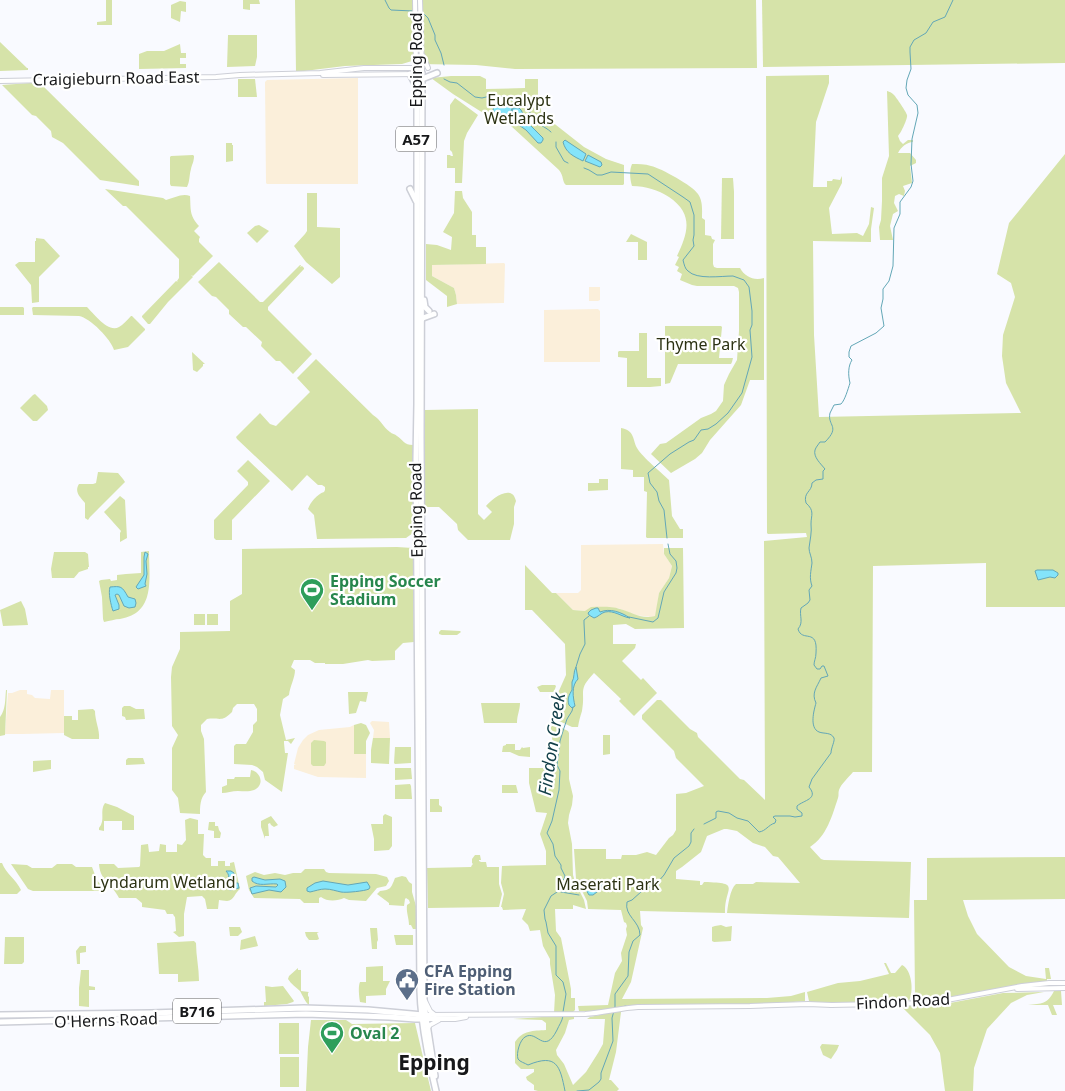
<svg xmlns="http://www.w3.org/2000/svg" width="1065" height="1091" font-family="'Noto Sans',sans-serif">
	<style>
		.education { fill: #fbefda }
		.green { fill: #d6e3a9 }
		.water { fill: #84e4fa; stroke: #63a7b7 }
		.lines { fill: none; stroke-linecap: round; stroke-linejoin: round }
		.stream { stroke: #63a7b7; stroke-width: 1 }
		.secondary-casing { stroke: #cdcfd7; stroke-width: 6 }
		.primary-casing { stroke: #cdcfd7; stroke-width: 8 }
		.secondary { stroke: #fff; stroke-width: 4 }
		.primary { stroke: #fff; stroke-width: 5 }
		.labels { text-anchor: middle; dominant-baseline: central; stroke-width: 4.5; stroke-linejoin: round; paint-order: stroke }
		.shield { fill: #fff; stroke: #5d5d5f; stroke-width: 1 }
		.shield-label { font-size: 15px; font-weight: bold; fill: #17181a }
		.street-label { font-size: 16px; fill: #17181a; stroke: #fff }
		.park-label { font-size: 16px; fill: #2c3213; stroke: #fff }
		.leisure-label { font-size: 16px; font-weight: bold; fill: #27864d; stroke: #fff; text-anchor: start }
		.service-label { font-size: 16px; font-weight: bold; fill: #4e5e75; stroke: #fff; text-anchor: start }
		.water-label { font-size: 18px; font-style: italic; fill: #113e48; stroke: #fff }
		.district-label { font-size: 21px; font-weight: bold; fill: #17181a; stroke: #fff }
	</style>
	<rect width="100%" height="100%" fill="#f9faff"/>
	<!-- education -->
	<g class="education">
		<path d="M358 78V184H267L266 183 265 82 267 80Z"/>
		<path d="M504 263 505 264 504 303 457 304 456 295 454 288 432 276V265Z"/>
		<path d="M589 287H600V300L598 301H589Z"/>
		<path d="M598 309 600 311V362H544V310Z"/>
		<path d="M663 544 664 554 672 566 669 578 659 593 657 609 655 616 652 617 635 615 618 608 585 611 573 610 556 593H578L581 590V545Z"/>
		<path d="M20 690H27V694L32 695 35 698 50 699 51 690H64V733L22 734H5L8 693H12Z"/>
		<path d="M372 721 389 722 390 738H373L374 730 370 723Z"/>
		<path d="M354 725V753L366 754V778L318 777 294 769V765H296L294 764 298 748 303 740 308 735 319 730 350 727Z"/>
	</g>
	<!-- green -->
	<g class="green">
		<path d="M106 0H112V25H97V22L106 21Z"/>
		<path d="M243 0H259L260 4H250V10L243 9Z"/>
		<path d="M295 0H413V59L412 61 402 64 345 66 296 72Z"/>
		<path d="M418 0H756L757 68 515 69 476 65 419 64Z"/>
		<path d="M762 0H1065V63L763 67Z"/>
		<path d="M180 1 186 2V12L181 11 180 22 171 18V5Z"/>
		<path d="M228 35H257V57L255 66 227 67Z"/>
		<path d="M0 42 27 68H28V70L0 71Z"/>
		<path d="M180 44 181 53H186V58H180V64H186V68L139 69V54L147 51H164Z"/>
		<path d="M829 75V83L816 122 813 187H827V181H832L833 179 840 180 842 176V183L829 208 832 234 857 233 863 236 869 224 871 207 874 208 871 229V242L813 241 814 335 819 417 1021 413 1006 383 1002 356 1003 335 1015 297 1011 283 997 274 1009 223 1065 154V607H986V563L873 566 872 772H853C849 777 841 784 839 790 838 793 839 795 838 798 832 816 827 836 810 847L821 859 824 860 911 862 909 918 727 913C728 905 730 889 736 884H753L756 882 800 883 778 857 773 856 765 847 753 843 737 831 727 829H724L707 836 701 852 682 867 676 871V879L700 881V885H702L704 882C743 883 724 887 725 913L640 911 641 925 643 928 631 982 622 999 767 998 791 996 805 992V1001L755 1005 614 1009 592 1011H579L578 1006 608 1005 615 973 622 961 621 953 627 935 626 929 627 926 626 923 624 922 621 910 588 909 587 901 576 879 574 849H606V859H621L622 855H636L647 852 656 855 669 838 673 835 676 830V794L686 793 704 786 676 758 674 751 642 719V715L657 700H661L690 729 697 733 698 737 740 779 744 780 765 800 764 541 807 537 806 533 768 534 767 533 766 76Z"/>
		<path d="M451 76H480L486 79V89L525 88V79H538V97L542 114 584 147 606 159 624 165V184L623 185H566C562 182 564 176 559 170L511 126 480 111 453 94 431 78Z"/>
		<path d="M238 79H255L257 97H238Z"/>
		<path d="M44 82 45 84V88L139 181V186L100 180 63 143 52 137 51 131 36 116 32 115 2 85Z"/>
		<path d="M887 91C890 92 891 92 894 95 896 97 907 113 907 115 908 118 901 133 898 136L900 141 903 144 908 140H913V142C907 142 901 147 898 153H910L916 160V163L910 166 912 183 903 186 905 191 904 196 899 194 895 196 894 203 898 211 893 214 890 226 893 240H880L879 227 881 220 882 201V178L889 156Z"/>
		<path d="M455 98 478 115 467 133 464 141 462 183H455V168H447V155H450L451 156H453L452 152 450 150V105Z"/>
		<path d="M226 143H232V145H233V161L226 162Z"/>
		<path d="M193 155 194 156C194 162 192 164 191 169 189 176 190 181 187 187L171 186 170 184V157L171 156Z"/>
		<path d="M632 164C638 164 645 164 651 166 661 168 693 186 698 194 703 201 702 210 702 218L705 220V235L711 236 712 239 715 240 713 244V264L714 267 717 268H740C745 277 754 281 764 278V380H750L741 405 710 440 702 453 695 459 671 473 651 454 660 444 666 443 701 418 711 414 716 411 723 401 724 385 729 374 737 360 739 331V292L738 288 734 286H697L692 285 680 280 682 274 677 271 679 267 675 265 679 257 677 256C688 233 694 214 669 197 658 190 646 186 632 186 630 179 629 171 632 164Z"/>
		<path d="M722 178H733L734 192V239H721Z"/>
		<path d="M105 189 163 198 166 200C174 198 182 193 190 196 191 209 189 215 199 226L194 231 200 237 199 239V242L213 256 193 276 191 275 193 277 168 302 150 324H148L142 317V316L176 281 178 282 177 281 179 278V259L126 206H123Z"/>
		<path d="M455 191H462L463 198 472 212V235H476V247H486V264L432 265V276L454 288 456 295 457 304 447 307V296L426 280V244L437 245 451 250 452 237 443 232 454 213Z"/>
		<path d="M307 193H317V227L340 228V277L332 284 306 262 294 246 305 234 307 231Z"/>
		<path d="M259 225 269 231 257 243 247 233 255 226Z"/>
		<path d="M631 234 647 242V260H638V242H626Z"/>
		<path d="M36 238 44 239 60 256 39 277V302L32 303 31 285 15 265 19 262H35V241H36Z"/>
		<path d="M219 262 260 302H263L300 265H301L300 267 302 266 304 268V269L268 307V310L312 354 293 374 280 361H276L261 346 262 342 246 327H243L229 314V310L216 297 212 296 198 282Z"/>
		<path d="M0 307H23L24 308V315H0Z"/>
		<path d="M33 307H87C94 314 108 333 119 327 123 325 127 320 131 316H132L145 329V330L128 347 114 350C111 339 90 318 79 316L33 315 32 308Z"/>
		<path d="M665 326H721L722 327 719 358H733L732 362 731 364H678L670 383 665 384Z"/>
		<path d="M639 333H647V378H661V386L650 387H627V358L618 357V352L619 351H639Z"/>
		<path d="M192 352 205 364H203V366L197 372 193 370Z"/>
		<path d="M316 359 373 415C381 420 383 427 390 432 392 434 395 434 397 436 403 440 404 445 413 445V533L406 538 317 539 314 515 308 509C310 503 317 494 324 492L325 490V487L322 485H318L307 475 292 491 237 439 236 437 260 413 270 424 276 426 310 392 297 378Z"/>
		<path d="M35 394 47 406 48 410 37 421H33L20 408 33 395Z"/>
		<path d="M478 409V514L484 520 492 512 486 506C490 501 504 489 512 494 514 495 515 498 516 501L514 507V524L510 540H468L458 530 457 524 439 507H425V410Z"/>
		<path d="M621 428C635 431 632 438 637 448 643 458 661 472 669 480L672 516 680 529H683V538H647L646 537 647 492 644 491V477H633V470L621 469Z"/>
		<path d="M248 460 270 481 232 520V540H216L214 538V520L248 485V482L237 471Z"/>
		<path d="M98 472 118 473 123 479 125 482 90 517 88 520 85 518V503C80 497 74 492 79 484H93L96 483Z"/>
		<path d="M599 479H608V490L588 491V483H599Z"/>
		<path d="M120 496 125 500 127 538 120 542V533L121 531 104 512Z"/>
		<path d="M397 547 413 548 414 642 403 643 395 651V660L372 661 368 660 343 664H325V663H315L310 660H294L291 667 295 670C295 678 290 686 289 695L283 699 280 715 286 740 295 738 291 744 288 741H284V743L285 753H288L282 792 265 780 263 772 257 767 252 765 234 764V746L236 744H246L253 732V725L257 721V709L254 704H237L233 708 232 712C221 723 220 717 207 719L201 725V731L204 739 206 792C200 798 200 807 200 814L180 813 178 798 172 790V748L178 735 172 726 171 677 172 667 180 649V632L230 631V601L242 594V549Z"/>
		<path d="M664 548H683L684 628 635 629 626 624 613 625V644H636L635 648 622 661 641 680 643 678 657 693 634 716 619 701 621 699 594 673C577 691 586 690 582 711 580 717 579 721 578 727H572L555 719 557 710 558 693 566 675 565 644 532 610H525V565L552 593H556L573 610 585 611 591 607C600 607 611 606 620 609 631 612 643 620 655 616L659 593 669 578 672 566 664 554Z"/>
		<path d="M149 551C149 579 156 613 120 619 115 619 110 621 104 622L103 619 102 597 99 581 101 580 110 579 111 581 117 580V575L126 574 141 573V552Z"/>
		<path d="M54 552H85L88 554 89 567H88V569L79 572 74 578H52L51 569Z"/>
		<path d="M21 601 25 609 28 625 3 626 0 610Z"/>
		<rect x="194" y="614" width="11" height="11"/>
		<rect x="207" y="614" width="11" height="11"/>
		<path d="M441 630 460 631 461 632 457 635H442L439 634V632Z"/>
		<path d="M542 685H555L556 686 554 692H540L537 687Z"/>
		<path d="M6 690H7L5 735 0 736V717C6 709 5 699 6 690Z"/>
		<path d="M348 692H368L366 702 360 701 356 713 349 714Z"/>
		<path d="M481 703H520C520 710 517 715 517 723H484Z"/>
		<path d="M124 706H130L136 709H144L145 719 126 720 125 717 122 716V708Z"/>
		<path d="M93 709 95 711C95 721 100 730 99 739H72L64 735V716H72V720H78V710Z"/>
		<path d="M361 723 366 725 370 733 366 741V754H354V725Z"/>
		<path d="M554 724 568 731 569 733V779L573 796 572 805 569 815 568 823 572 844 573 875 575 882 584 900 586 909 573 905V909H555L556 931 561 938 571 989V998H575V1010L573 1012 554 1013 555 995 550 964V959L543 946 540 930 530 931 528 925 522 919 526 909 503 910 502 907H501L504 894 501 883 502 866 546 865V851L540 834 547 813 536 812 529 783V768H548V763L552 762V753H548V744H553L550 725Z"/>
		<path d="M603 735H610V754L603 755Z"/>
		<path d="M373 738H390L389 764 371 763V750Z"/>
		<path d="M314 740 324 741 326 742V763L324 766H313L311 764V743Z"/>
		<path d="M506 744H515V750H520L522 747 523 748 530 747V757L519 756 510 752H502L503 746 506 745Z"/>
		<path d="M395 747H411V763L395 764 394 763Z"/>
		<path d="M128 758H143L145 764 126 765V760Z"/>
		<path d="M51 760V769L33 772V761Z"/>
		<path d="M395 768H411L412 779 395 780Z"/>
		<path d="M251 770C261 772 265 785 254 790 249 792 243 791 238 791 232 791 227 793 222 793V787L227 785V779H234L235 777H250Z"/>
		<path d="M410 784 411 786 412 799H395V785Z"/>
		<path d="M502 785H516L518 793H502Z"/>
		<path d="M430 799H439V805L442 807V812H430Z"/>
		<path d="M105 803 117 807 134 816V830H122V821H104V831L99 830V828C106 820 99 811 105 803Z"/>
		<path d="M385 814 392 817V846L389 850 375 851H374V839L371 824H383V816Z"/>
		<path d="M271 816 278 825 274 827 271 825 270 823 268 824 269 836H265V839L261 827V821Z"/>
		<path d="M190 818 198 820V834H204L203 855 206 858H211V866H218V861H225V866H230V863L234 862 240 889C235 892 234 901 227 901 224 901 221 900 219 900L218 909H207L205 899 202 896 187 897 184 914V936L179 937 173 932 176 931 175 917 174 916 173 914H167L165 910 142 907V903L136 898H119C112 884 100 881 99 864H114L118 868 139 867 140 866 141 845 148 844 149 852 159 851 160 844 166 845V852H177V844L182 845 186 840 185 820Z"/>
		<path d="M209 822H215V826H218L219 830 221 833 220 838H214V831L208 830Z"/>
		<path d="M475 855H480L481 860H479V861L481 862H486L487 867H499V884L502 894 499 907 428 908 427 868 471 867 472 865 473 864 472 863V859Z"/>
		<path d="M1065 857V899L963 900 968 916 977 934 1009 967 1026 976 1046 979 1045 968H1049L1051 979H1047V981L1036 983 939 999 919 1001 916 1000 915 997 914 900H927V858Z"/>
		<path d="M0 863H2C6 874 16 879 21 890L17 894H0Z"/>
		<path d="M11 864 27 865 32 868H52L57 864H72L76 867H92L97 880 104 890 103 891H33L28 889Z"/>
		<path d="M305 869H324L326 872 329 873 376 874 387 877 389 881 386 886 377 888 366 901 349 900 344 898C338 901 327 902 321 897L319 898V903H304L300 899 254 898 249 890 246 876 255 872 264 875 275 873 285 875 293 873H301Z"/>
		<path d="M402 876 406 877 409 882 412 884V892L416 906V929H413L411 925H409C409 918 406 912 407 905L410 903 409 900 406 898 405 899 404 906 389 905V903L377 894 380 891C391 890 391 888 395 878Z"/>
		<path d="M721 925 726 927 732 926 731 941 714 942 712 941V927L715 926Z"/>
		<path d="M229 927H240L242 932 238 936H230Z"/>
		<path d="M370 928H377L378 940 377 942V949H372Z"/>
		<path d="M305 932H319L317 933 319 939 317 940H309L306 936Z"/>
		<path d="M394 935H413V945H396Z"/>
		<path d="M255 936 258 946 240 950 241 940Z"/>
		<path d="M5 937H24V962L22 964H4Z"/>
		<path d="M194 941 196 943C196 956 199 968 199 981L178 982V974H159L157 943Z"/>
		<path d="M80 946H86V952L80 953V964H77L76 951Z"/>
		<path d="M884 963H886L891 973H895L902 965C912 970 914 991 909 1001L905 1002 827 1004C822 1002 814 1004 809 1001L807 992 838 983 860 981 889 974Z"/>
		<path d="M383 966V981H390L386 989V995L366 996V1003L360 1002C359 996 358 986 360 982H366V967Z"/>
		<path d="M298 968V970H301V991L309 992 308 993V996L309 997V1005C305 1002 303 996 300 991 296 987 291 984 288 979L289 976Z"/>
		<path d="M81 970H89V986L95 987V990H89V1007L79 1006V988Z"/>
		<path d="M265 986 272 987 283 986 294 1001 293 1002 287 1004 264 1006V1002H266Z"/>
		<path d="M1054 991H1061L1062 1005H1053L1057 1015H1052L1048 1005H1028C1042 1003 1047 1005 1054 991Z"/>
		<path d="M1044 992 1027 995 1011 1003 987 1029 974 1068 973 1091H945L940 1053 930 1035 901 1006H934L1003 993Z"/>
		<path d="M618 1011 621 1012 616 1052 609 1080H611L619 1089 617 1091H538L534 1090V1085L527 1080 526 1077 534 1072V1069H521L515 1063V1042C523 1030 533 1031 546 1030V1023L542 1020 513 1019 557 1016 574 1017V1019L569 1020 565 1033 556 1050 557 1055 564 1064 573 1085 586 1072 598 1053 603 1044 605 1019H587L590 1017Z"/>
		<path d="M311 1020H346L352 1024 415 1023 431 1091H306L308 1047Z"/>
		<rect x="279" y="1023" width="20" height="31"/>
		<path d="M822 1044 839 1045 837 1050 831 1059 823 1055 820 1047Z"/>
		<rect x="280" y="1057" width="19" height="30"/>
	</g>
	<!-- water -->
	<g class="water">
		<path d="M494 106H510L512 108 509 118 494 112 493 110Z"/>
		<path d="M513 108H519L521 110 528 123 543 138V140L541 143H538L526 130 510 119Z"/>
		<path d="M565 140 586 154 583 161C573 156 566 153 563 142Z"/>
		<path d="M588 155 601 162 602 165 600 167 585 161Z"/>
		<path d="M145 552 148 554 146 561 147 574 145 584 146 586 138 589 136 587 144 575V557Z"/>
		<path d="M1037 570H1053L1058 573V575L1055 578 1050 577 1038 580 1035 571Z"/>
		<path d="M110 587C121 586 122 586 128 597L135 599 136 603 135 607 129 608 124 606 119 595 117 594 115 595 119 605V609L113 611C111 605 108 593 110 587Z"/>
		<path d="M596 608H598L600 612C610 608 621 612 630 618 622 617 614 610 605 612 601 613 598 617 594 618L589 615 588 613 591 610Z"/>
		<path d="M576 667 578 679C571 686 573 697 575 706L572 708 569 705C567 699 569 695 572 690V682C575 677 573 672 576 667Z"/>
		<path d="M226 871H231L234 873 233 881 235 883H238L239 888 230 890 227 888C226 882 232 877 226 871Z"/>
		<path d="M254 877 265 880 280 879 285 881 286 887 281 892 269 890 252 894 250 888 256 886 276 887 278 885 277 884C268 883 259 887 252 881V878Z"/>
		<path d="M323 881 348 885 367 882 370 887 369 889C365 891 346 893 341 892 336 891 331 889 325 889 320 889 315 891 310 892L307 891V888L315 883Z"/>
		<path d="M600 881 603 883 601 889 593 895H589L585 888 588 885 592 887Z"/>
	</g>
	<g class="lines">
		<!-- stream -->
		<g class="stream">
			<path d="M385 0 389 8 391 10 413 11"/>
			<path d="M424 14 428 18 435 35V40L441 53 444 65"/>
			<path d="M444 79 450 82 457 83 475 97 482 98 494 95 507 98 513 101 521 99"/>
			<path d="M528 104C530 108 529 112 531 116 535 124 545 126 551 132"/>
			<path d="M556 142V147L564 161 568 163"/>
			<path d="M584 168 589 170 597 175H602L611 172 648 174 683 197 690 202 694 215V235L693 240 694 246 683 260C684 264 685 269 688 271 697 280 721 276 733 276L744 280 749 287 752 311V325L750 330 752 357 742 393 728 413 716 424 708 429 701 430 694 440 689 442 670 454 648 473 650 483 657 492 659 501 664 510 667 538"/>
			<path d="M629 617 653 622 658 618 664 592 676 573 677 568 676 561 670 554 668 544"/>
			<path d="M576 667 580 654 585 644 584 623V620L589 616"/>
			<path d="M704 824 716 818V812L718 811 729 813 737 818 748 821 759 832C766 831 768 825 775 823L776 820 773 817 775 816H790L795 817 802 816V813L797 809V806C804 800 819 799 809 787L812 779 831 753C831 748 835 741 834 738 831 732 824 734 819 732 809 728 814 710 816 703 811 693 817 687 821 678L828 676 824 666H822L820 669H817L814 665C814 661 816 658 816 653 818 627 802 643 798 629 804 622 799 616 801 608L808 603 810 600 809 590 812 586C809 578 811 571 812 563 812 557 809 553 809 548 810 540 812 532 811 524 811 515 815 511 806 503 803 492 812 492 812 483L816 480 823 479V471L825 469C821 464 813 457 815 450 816 447 818 445 820 442H825C841 426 827 426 830 413 831 410 833 408 834 405L841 404C845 400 848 389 850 383 848 375 848 366 852 360L849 357V352L851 346 876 333 884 326 881 308 883 299V289L889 281 893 266 894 228 900 214V202L911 187 913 181 911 164 912 139 918 113 917 105 908 95 906 88 907 80 911 69 910 52V47L914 40 926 33 933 22 945 17 953 0"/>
			<path d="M561 892 579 895"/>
			<path d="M640 1005H654"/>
			<path d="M621 1007 626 1006"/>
			<path d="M563 1012 566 994 563 982 556 975V946L548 933 546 922 545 919 544 910 551 896 560 890 562 881 564 879 565 876 561 868V865L555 856 553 844 547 833 552 821 559 790 560 771 557 765 560 741 563 731 567 719 572 711 573 707"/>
			<path d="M563 1016C562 1022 559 1025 557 1030 544 1056 537 1029 525 1037 520 1040 516 1053 518 1059 520 1062 525 1063 528 1065 557 1053 560 1066 565 1091"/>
			<path d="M577 1091 589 1090 599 1082 601 1079V1073L613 1041 612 1018 615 1007V994L628 976 629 952 633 941 640 935C640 921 624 916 627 902L632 900 642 891 647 889 657 883 664 875 674 858 689 846 691 842V833L694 829"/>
		</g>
		<!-- secondary casing -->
		<g class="secondary-casing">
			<g id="secondary">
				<path d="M415 0 416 69"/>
				<path d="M420 0 422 70"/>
				<path d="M423 56 428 68"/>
				<path d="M323 75 419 74"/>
				<path d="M0 81 216 77 240 75 320 73 364 68H422"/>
				<path d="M1017 989 1065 988"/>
				<path d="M425 1001 430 1011 435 1015"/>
				<path d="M831 1005 931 1003 1022 986 1049 983H1065"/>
				<path d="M425 1015 585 1014C603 1013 620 1008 638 1007L750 1006 808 1004 832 1005"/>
				<path d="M426 1019H455L466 1017"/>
				<path d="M428 1028 430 1025 439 1020"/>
			</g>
		</g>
		<!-- primary casing -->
		<g class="primary-casing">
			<g id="primary">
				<path d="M422 73 421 438 424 999 425 1011 435 1076"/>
				<path d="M410 74 416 86"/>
				<path d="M417 74V404L416 459 420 991C421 1025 428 1058 436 1091"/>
				<path d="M422 79 437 73"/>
				<path d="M410 189 416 201"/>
				<path d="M424 300 425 307 429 311"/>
				<path d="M421 320 423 318 434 314"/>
				<path d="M0 1015 151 1013 304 1008 368 1010 423 1015"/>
				<path d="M0 1022 306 1014 389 1017 415 1019H424"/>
			</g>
		</g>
		<!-- secondary -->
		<use href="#secondary" class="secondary"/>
		<!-- primary -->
		<use href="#primary" class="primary"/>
	</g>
	<!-- icons -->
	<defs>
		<g id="stadium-pin" transform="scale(1.25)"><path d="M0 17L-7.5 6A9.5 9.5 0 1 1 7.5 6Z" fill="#2e9e5b" stroke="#fff"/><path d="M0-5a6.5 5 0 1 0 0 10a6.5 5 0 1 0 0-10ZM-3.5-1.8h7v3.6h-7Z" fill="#fff"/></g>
		<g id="civic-pin" transform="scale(1.25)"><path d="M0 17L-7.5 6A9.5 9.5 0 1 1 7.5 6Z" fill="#5c6f8a" stroke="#fff"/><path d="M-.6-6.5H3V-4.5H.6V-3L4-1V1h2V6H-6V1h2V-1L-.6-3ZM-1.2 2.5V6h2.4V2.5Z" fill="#fff"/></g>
	</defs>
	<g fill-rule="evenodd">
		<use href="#stadium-pin" x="312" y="590"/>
		<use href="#civic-pin" x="407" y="980"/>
		<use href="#stadium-pin" x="332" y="1033"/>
	</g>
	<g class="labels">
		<!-- shield labels -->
		<g class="shield">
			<rect x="396" y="126.5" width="40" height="25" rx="4"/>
			<rect x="173" y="998.5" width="48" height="25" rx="4"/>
		</g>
		<g class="shield-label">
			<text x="416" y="139">A57</text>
			<text x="197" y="1011">B716</text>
		</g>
		<!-- street labels -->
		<g class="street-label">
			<text transform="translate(416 60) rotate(-90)">Epping Road</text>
			<text transform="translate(116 78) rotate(-1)">Craigieburn Road East</text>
			<text transform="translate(416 510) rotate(-91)">Epping Road</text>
			<text transform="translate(903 1001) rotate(-3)">Findon Road</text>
			<text transform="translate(106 1020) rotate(-2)">O'Herns Road</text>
		</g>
		<!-- park labels -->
		<g class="park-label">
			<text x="519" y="100">Eucalypt<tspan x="519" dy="18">Wetlands</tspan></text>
			<text x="701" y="344">Thyme Park</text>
			<text x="164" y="882">Lyndarum Wetland</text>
			<text x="608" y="884">Maserati Park</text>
		</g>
		<!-- leisure labels -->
		<g class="leisure-label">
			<text x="330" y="581">Epping Soccer<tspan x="330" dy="18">Stadium</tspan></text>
			<text x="350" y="1033">Oval 2</text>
		</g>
		<!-- service labels -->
		<g class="service-label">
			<text x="424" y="971">CFA Epping<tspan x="424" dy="18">Fire Station</tspan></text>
		</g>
		<!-- water labels -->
		<g class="water-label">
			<text transform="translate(551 744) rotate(-82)">Findon Creek</text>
		</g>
		<!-- district labels -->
		<g class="district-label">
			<text x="434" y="1062">Epping</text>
		</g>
	</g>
</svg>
